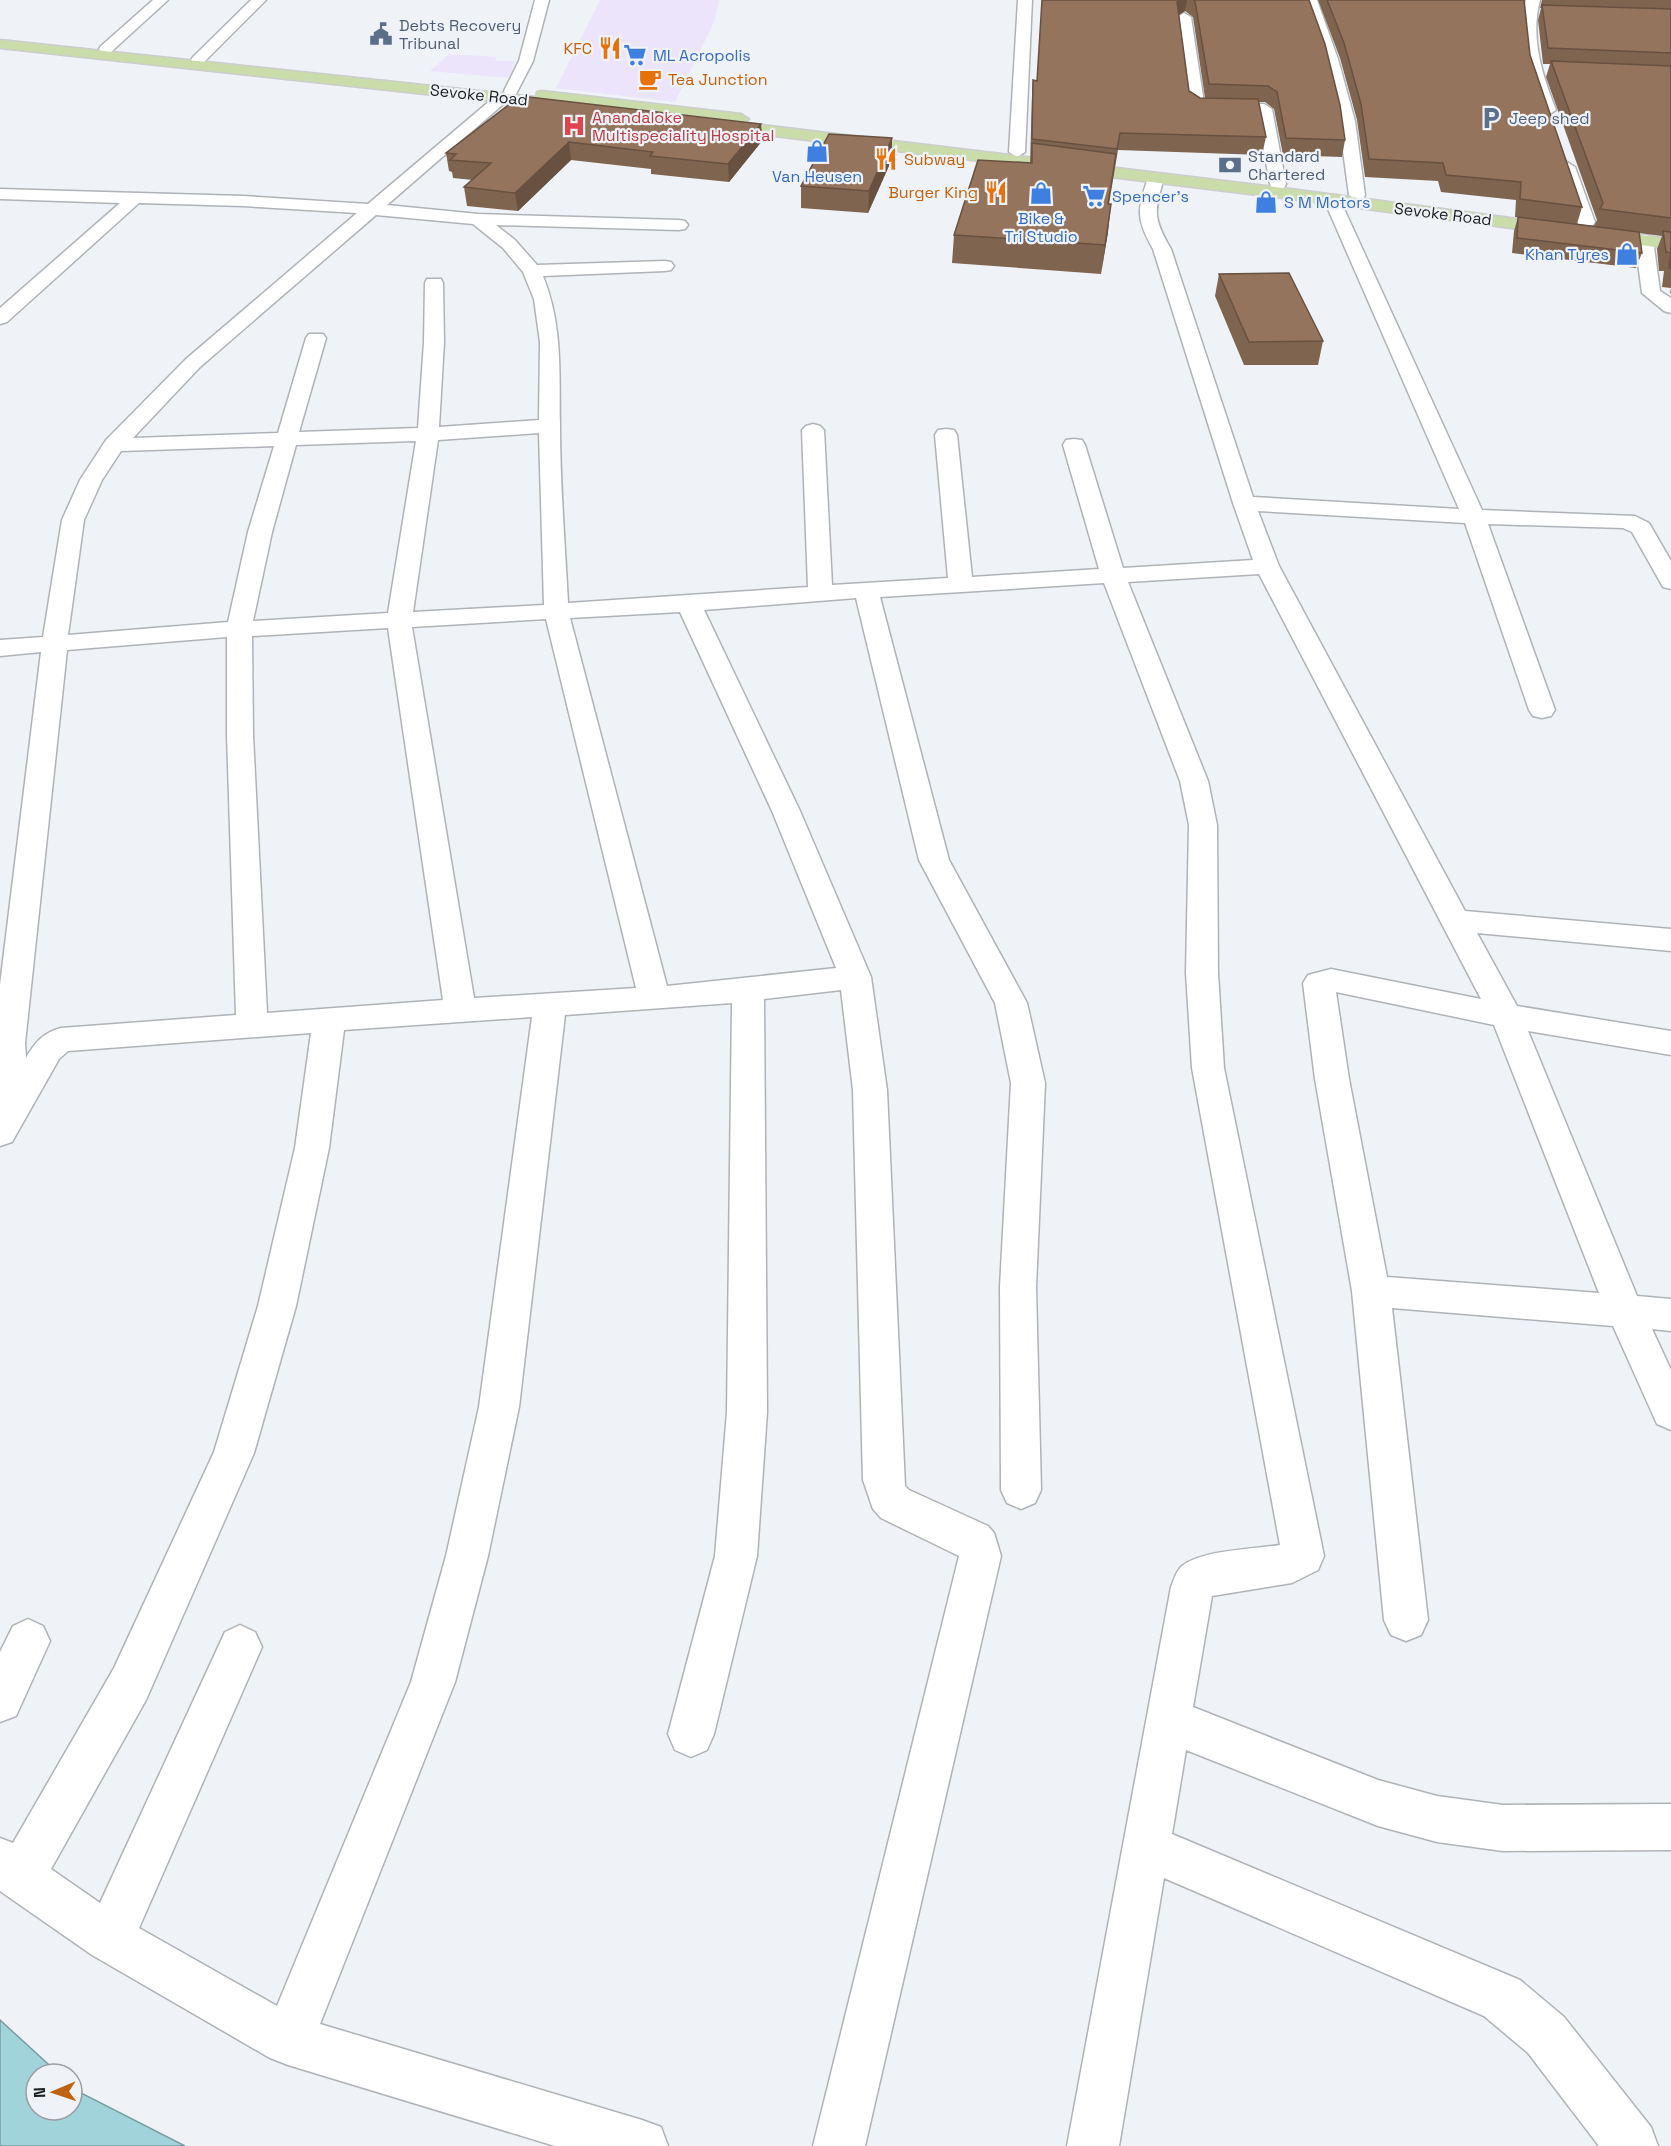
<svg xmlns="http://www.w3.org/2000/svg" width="1671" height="2146" font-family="'Space Grotesk',sans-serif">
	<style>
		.commercial { fill: #ebe4fa }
		.water { fill: #a1d3da; stroke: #799ca2; stroke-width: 1.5 }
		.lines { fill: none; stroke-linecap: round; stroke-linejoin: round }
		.minor-casing { stroke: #afb3b8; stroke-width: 3 }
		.major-casing { stroke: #cdcdce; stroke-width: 3 }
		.minor { fill: #fff; fill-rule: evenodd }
		.major { fill: #c9dcaa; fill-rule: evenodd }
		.wall { fill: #7f6450; fill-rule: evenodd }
		.shaded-wall { fill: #685141 }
		.building { fill: #94745d; stroke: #685141; stroke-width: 1.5 }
		.labels { text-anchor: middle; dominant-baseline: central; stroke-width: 4.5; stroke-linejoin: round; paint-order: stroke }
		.far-service-label { font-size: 16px; fill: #4e5e75; stroke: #eff3f8; text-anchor: start }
		.far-food-label { font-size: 16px; fill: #c56008; stroke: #eff3f8; text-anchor: end }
		.far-shop-label { font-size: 16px; fill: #366cbe; stroke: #eff3f8; text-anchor: start }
		.far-street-label { font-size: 16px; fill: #1c1d1f; stroke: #eff3f8 }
		.far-health-label { font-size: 16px; fill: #be3a42; stroke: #eff3f8; text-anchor: start }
	</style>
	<rect width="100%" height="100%" fill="#eff3f8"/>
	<!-- commercial -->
	<g class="commercial">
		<path d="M600 0H719L714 22 675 102 556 88Z"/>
		<path d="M449 54 497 57 495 61H515L509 78 430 71Z"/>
	</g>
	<!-- water -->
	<path class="water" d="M0 2020 59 2074H36V2110H72V2085L79 2092 185 2146H0Z"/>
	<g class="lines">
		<!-- minor casing -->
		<g class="minor-casing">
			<g id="minor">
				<path d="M153 0H168L111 52H101L99 49 101 46Z"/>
				<path d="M251 0H266L203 63H193L191 60 193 57Z"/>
				<path d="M535 0H549L533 61 516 94 509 95 508 100 387 205 478 214 679 220 685 221 688 225 685 229 679 230 496 225 515 240 537 265 665 261 671 262 674 266 671 270 665 271 543 276C563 326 559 372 560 425 560 484 565 544 568 603L808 587 802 430 806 426 813 424 820 426 824 430 832 585 948 578 935 435 938 430 946 429 954 430 957 435 972 577 1099 569 1063 445 1066 440 1074 439 1082 440 1085 445 1123 568 1253 560 1233 503 1153 249C1136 219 1137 210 1148 178L1156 173 1164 178C1154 211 1153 219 1171 249L1253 497 1459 509 1324 200 1326 196H1338L1340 200 1482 510 1635 516 1649 523 1671 561V589L1663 587 1632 532 1623 528 1488 524 1555 710 1551 716 1542 718 1533 716 1529 710 1465 523 1258 511 1279 566 1465 911 1671 929V951L1477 933 1517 1006 1671 1031V1055L1528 1031 1637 1296 1671 1299V1331L1652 1329 1671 1370V1430L1657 1424 1613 1326 1392 1308 1428 1620 1421 1635 1406 1641 1391 1635 1384 1620 1352 1291 1315 1079 1303 983 1308 975 1331 969 1481 999 1259 574 1128 582 1208 781 1217 825 1218 973 1224 1068 1324 1556 1318 1570 1292 1583 1212 1596 1193 1707 1378 1780 1437 1796 1503 1805 1671 1804V1850L1503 1851 1437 1842 1378 1826 1186 1750 1172 1834 1520 1980 1564 2017 1651 2127 1658 2146H1599L1528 2053 1484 2016 1164 1878 1119 2146H1067L1171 1587C1174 1580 1176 1571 1182 1566 1202 1550 1255 1549 1280 1545L1192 1068 1186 973 1189 825 1180 781 1104 583 880 597 949 860 1027 1003 1045 1083 1036 1287 1041 1490 1035 1503 1021 1509 1007 1503 1001 1490 1000 1287 1011 1083 995 1003 919 860 856 598 704 610 800 811 871 977 887 1090 905 1486 909 1490 988 1526 994 1533 1001 1556 865 2146H813L959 1556 881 1518 873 1509 863 1480 853 1090 841 990 764 999 767 1412 757 1556 714 1734 707 1750 691 1757 675 1750 668 1734 715 1556 727 1412 732 1003 565 1015 519 1407 488 1556 455 1682 320 2024 642 2120 661 2127 668 2146H555L288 2065 270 2058 92 1955 0 1891V1838L13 1843 114 1668 214 1452 258 1306 295 1148 311 1033 68 1051 59 1059 12 1142 0 1146V985L41 652 0 656V640L43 637 62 520 80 480 106 440 186 359 357 213 243 206 139 203 7 322 0 324V308L120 203 0 199V189L243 196 368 204 498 94 505 93 504 91 519 61ZM376 215 473 224 503 248 523 272 534 299 540 342 539 420 439 427 444 342 443 283 441 279H427L425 283 424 342 418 428 299 432 326 338 323 334H309L306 338 278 433 133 438 200 367ZM539 433 544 605 413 612 438 440ZM416 441 388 613 253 621 272 532 296 445ZM274 446 248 532 228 622 68 635 84 520 102 480 121 451ZM680 612 772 811 836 968 667 986 570 618ZM546 619 636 988 474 998 412 627ZM388 628 443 1000 267 1013 253 735 252 636ZM227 637V735L236 1015 61 1028C43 1033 35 1042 26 1058L25 1043 67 650ZM1336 992 1494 1025 1599 1293 1387 1277 1349 1079ZM532 1017 479 1407 446 1556 411 1682 277 2006 139 1928 262 1647 255 1632 240 1625 225 1632 100 1903 51 1869 146 1700 254 1453 296 1306 329 1148 344 1030Z"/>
				<path d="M1018 0H1032L1025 152 1017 157 1009 152Z"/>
				<path d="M1303 0H1317L1338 59 1355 121 1365 195 1363 199 1357 200 1349 195 1339 121 1324 59Z"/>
				<path d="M1526 0H1540C1530 38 1542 74 1556 110L1548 115 1540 110C1528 74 1516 38 1526 0Z"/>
				<path d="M1184 13 1191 17 1204 103 1264 104 1272 109 1286 184 1284 188H1272L1270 184 1257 113 1197 112 1189 107 1177 17Z"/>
				<path d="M1567 162 1575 167 1595 222 1592 226H1580L1577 222 1559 167Z"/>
				<path d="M1644 235 1650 236 1653 240 1660 291 1671 298V313L1664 311 1642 293 1635 240 1638 236Z"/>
				<path d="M28 1619 43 1626 50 1641 16 1716 0 1722V1652L13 1626Z"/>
			</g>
		</g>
		<!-- major casing -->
		<g class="major-casing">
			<path id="major" d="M0 40 536 97 537 92 542 91 741 114 749 119 745 123 1275 187 1671 239V249L1275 197 717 129 709 124 713 120 569 103 567 107 562 109 0 48Z"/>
		</g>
		<!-- minor -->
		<use href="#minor" class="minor"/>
		<!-- major -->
		<use href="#major" class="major"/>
	</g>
	<!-- wall -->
	<g class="wall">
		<path d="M1042 0H1309L1345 140 1342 157 1283 155 1274 109 1265 102H1259L1266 137 1262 155 1118 150 1109 204 1108 232 1101 274 952 263 954 235 1030 163 1032 97 1033 80 1037 81ZM1185 11 1193 17 1205 98H1200L1189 91 1179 15Z"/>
		<path d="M1318 0H1524L1530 55 1582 207 1577 224 1594 226 1597 220 1546 77 1550 64H1543L1538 20 1541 8H1540L1542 0H1671V293H1670L1671 288 1662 287 1664 271H1659L1657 249 1662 236 1639 233 1642 253 1636 268 1512 253 1514 231 1518 217H1515L1516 200 1441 192 1438 181 1365 177 1357 120 1340 58Z"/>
		<path d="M761 124 762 141 729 182 651 174V169L571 160 518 211 467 206 464 187 473 180 453 178 452 172 449 171 446 153Z"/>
		<path d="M892 138V159L868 213 801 208V186Z"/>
		<path d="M1219 274 1323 341 1318 365H1244L1215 296Z"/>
	</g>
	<!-- shaded-wall -->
	<g class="shaded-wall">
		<path d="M1180 0H1187L1185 11 1175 17 1177 2Z"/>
		<path d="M761 124 762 141 729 182 728 164Z"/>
		<path d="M892 138V159L868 213 869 191Z"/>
		<path d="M569 142 571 160 518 211 515 193Z"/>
		<path d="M1111 204 1108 232 1101 274 1105 245Z"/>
	</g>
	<!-- building -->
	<g class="building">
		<path d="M1042 0H1180L1177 2 1189 91 1200 98 1258 99 1266 137 1120 133 1117 149 1032 139 1033 80 1037 81Z"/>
		<path d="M1193 0H1309L1325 44 1340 105 1345 140 1286 138 1277 92 1268 86 1209 84 1195 1Z"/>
		<path d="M1327 0H1524L1530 55 1582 207 1520 199 1521 182 1446 175 1443 163 1369 159 1361 104 1344 43Z"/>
		<path d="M1542 5 1671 9V53L1548 48Z"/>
		<path d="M1551 61 1671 66V218L1600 209 1603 203Z"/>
		<path d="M520 96 761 124 728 164 650 156 653 152 569 142 515 193 464 187 491 163 450 160 456 154 446 153Z"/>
		<path d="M829 134 892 138 869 191 801 186Z"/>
		<path d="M1032 143 1116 154 1108 204H1111L1105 245 954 235 978 160 1032 163Z"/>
		<path d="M1518 217 1639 232 1642 253 1517 238Z"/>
		<path d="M1663 231 1671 232V253L1666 252Z"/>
		<path d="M1671 253V268H1669Z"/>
		<path d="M1289 273 1323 341 1249 342 1219 274Z"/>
	</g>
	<!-- icons -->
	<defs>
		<g id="civic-bare" transform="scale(1.8)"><path d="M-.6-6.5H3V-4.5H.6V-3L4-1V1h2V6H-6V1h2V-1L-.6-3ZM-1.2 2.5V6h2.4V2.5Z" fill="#5c6f8a" stroke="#eff3f8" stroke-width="2.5" paint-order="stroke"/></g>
		<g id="restaurant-bare" transform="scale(1.8)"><path d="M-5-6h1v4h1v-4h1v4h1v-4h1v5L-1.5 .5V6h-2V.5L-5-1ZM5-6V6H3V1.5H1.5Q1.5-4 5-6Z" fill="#e8710a" stroke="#eff3f8" stroke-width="2.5" paint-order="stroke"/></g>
		<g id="supermarket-bare" transform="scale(1.8)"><path d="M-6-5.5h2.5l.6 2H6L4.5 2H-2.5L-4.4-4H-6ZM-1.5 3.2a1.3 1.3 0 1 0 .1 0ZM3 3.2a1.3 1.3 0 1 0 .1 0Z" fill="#3f7fe0" stroke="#eff3f8" stroke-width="2.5" paint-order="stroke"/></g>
		<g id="cafe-bare" transform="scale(1.8)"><path d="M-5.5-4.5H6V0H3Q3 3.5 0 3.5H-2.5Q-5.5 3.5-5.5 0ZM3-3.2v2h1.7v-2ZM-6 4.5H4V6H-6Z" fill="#e8710a" stroke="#eff3f8" stroke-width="2.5" paint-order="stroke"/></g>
		<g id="parking-bare" transform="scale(1.8)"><path d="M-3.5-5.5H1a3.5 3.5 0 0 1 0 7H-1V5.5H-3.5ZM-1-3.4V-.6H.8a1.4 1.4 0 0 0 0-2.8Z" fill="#5c6f8a" stroke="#eff3f8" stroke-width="2.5" paint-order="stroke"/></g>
		<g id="hospital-bare" transform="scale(1.8)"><path d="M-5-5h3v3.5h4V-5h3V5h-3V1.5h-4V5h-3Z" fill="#e0444e" stroke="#eff3f8" stroke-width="2.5" paint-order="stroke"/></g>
		<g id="shop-bare" transform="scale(1.8)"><path d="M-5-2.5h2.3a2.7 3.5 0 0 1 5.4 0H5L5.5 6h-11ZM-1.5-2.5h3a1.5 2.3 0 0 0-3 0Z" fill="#3f7fe0" stroke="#eff3f8" stroke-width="2.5" paint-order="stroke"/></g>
		<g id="bank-bare" transform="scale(1.8)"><path d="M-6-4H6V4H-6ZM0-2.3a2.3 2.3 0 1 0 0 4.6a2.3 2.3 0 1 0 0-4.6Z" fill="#5c6f8a" stroke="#eff3f8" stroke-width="2.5" paint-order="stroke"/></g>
	</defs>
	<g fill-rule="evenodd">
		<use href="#civic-bare" x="381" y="34"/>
		<use href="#restaurant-bare" x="610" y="48"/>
		<use href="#supermarket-bare" x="635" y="55"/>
		<use href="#cafe-bare" x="650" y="79"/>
		<use href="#parking-bare" x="1491" y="118"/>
		<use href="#hospital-bare" x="574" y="126"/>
		<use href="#shop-bare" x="817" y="151"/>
		<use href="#restaurant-bare" x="886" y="159"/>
		<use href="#bank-bare" x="1230" y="165"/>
		<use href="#restaurant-bare" x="996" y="192"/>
		<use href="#shop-bare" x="1041" y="193"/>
		<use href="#supermarket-bare" x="1094" y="196"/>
		<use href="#shop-bare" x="1266" y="202"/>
		<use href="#shop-bare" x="1627" y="254"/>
	</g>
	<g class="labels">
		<!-- far-service labels -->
		<g class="far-service-label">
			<text x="399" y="25">Debts Recovery<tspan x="399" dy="18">Tribunal</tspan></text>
			<text x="1509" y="118">Jeep shed</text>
			<text x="1248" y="156">Standard<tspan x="1248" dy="18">Chartered</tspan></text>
		</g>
		<!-- far-food labels -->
		<g class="far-food-label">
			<text x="592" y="48">KFC</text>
			<text x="668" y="79" text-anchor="start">Tea Junction</text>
			<text x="904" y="159" text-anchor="start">Subway</text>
			<text x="978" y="192">Burger King</text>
		</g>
		<!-- far-shop labels -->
		<g class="far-shop-label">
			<text x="653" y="55">ML Acropolis</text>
			<text x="817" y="176" text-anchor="middle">Van Heusen</text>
			<text x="1112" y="196">Spencer's</text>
			<text x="1284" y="202">S M Motors</text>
			<text x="1041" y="218" text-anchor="middle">Bike &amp;<tspan x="1041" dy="18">Tri Studio</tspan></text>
			<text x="1609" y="254" text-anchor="end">Khan Tyres</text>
		</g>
		<!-- far-street labels -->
		<g class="far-street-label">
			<text transform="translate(479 95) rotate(6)">Sevoke Road</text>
			<text transform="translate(1443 214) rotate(7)">Sevoke Road</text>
		</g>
		<!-- far-health labels -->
		<g class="far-health-label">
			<text x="592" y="117">Anandaloke<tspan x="592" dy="18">Multispeciality Hospital</tspan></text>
		</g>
	</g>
	<!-- north arrow -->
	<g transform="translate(54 2092) rotate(268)"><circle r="28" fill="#eff3f8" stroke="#9b9da1" stroke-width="1.5"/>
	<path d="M0-4.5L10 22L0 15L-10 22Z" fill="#be6111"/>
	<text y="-9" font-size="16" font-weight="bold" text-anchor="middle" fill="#1c1d1f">N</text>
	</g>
</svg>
